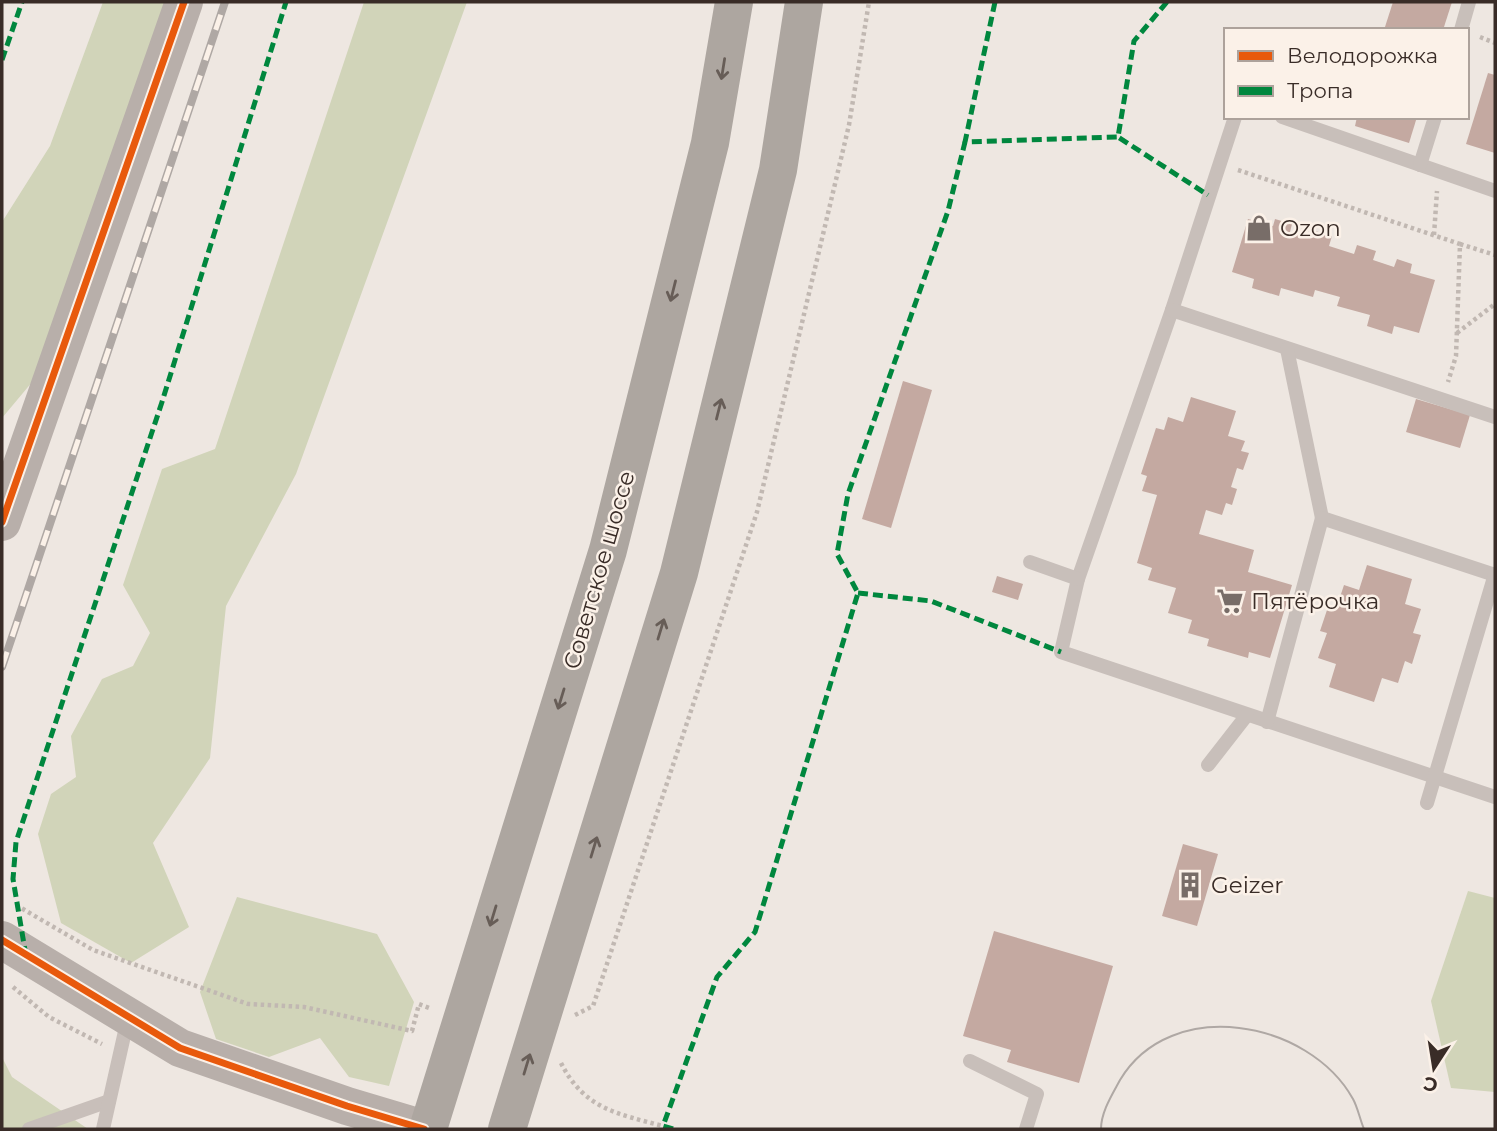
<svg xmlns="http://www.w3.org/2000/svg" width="1497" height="1131" font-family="Montserrat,sans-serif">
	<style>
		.green { fill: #d1d4b9 }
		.building { fill: #c4a9a1 }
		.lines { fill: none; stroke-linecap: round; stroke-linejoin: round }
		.path { stroke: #c1b8b2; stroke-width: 4.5; stroke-dasharray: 3.5 3.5; stroke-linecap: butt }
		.lane { stroke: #c8bfba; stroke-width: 14 }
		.secondary { stroke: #b8afaa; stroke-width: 38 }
		.highway { stroke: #ada6a0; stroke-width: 38 }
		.tram { stroke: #afa8a4; stroke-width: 2 }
		.rail-casing { stroke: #afa8a4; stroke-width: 8 }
		.rail { stroke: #fbf1e8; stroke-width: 5; stroke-dasharray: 16; stroke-linecap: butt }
		.quiet { stroke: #00873e; stroke-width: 5; stroke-dasharray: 10 5; stroke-linecap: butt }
		.cycleway-casing { stroke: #fbf1e8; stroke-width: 11 }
		.cycleway { stroke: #e8590c; stroke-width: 7 }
		.oneway { stroke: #675d57 }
		.labels { text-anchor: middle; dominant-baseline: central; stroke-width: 5; stroke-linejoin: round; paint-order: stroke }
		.poi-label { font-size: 23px; fill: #392c27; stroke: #fbf1e8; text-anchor: start }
		.street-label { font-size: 23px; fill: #392c27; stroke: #fbf1e8 }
	</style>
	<rect width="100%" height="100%" fill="#eee7e1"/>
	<!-- green -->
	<g class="green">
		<path d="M103 2H169L38 375 2 418V222L50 146Z"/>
		<path d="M364 2H467L296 474 226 606 210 758 153 843 189 927 131 963 61 923 38 834 51 794 76 777 71 736 102 679 133 666 150 633 123 585 162 469 215 449Z"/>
		<path d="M1468 891 1495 898V1092L1451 1088 1431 1001Z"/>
		<path d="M237 897 377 934 414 1002 389 1086 349 1077 320 1038 269 1057 216 1039 200 992Z"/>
		<path d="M2 1057 12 1077 88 1129H2Z"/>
	</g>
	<!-- building -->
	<g class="building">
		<path d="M1393 2H1452L1443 30H1384Z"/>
		<path d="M1488 73 1495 75V153L1466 144Z"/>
		<path d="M1357 117H1417L1409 143 1355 126Z"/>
		<path d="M1248 219 1273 226 1275 219 1292 224 1290 232 1313 238 1315 231 1332 236 1329 246 1354 254 1357 245 1376 251 1373 260 1394 267 1397 259 1412 264 1410 273 1435 280 1419 333 1394 326 1392 334 1367 326 1370 315 1337 306 1340 297 1315 290 1313 297 1281 288 1279 296 1252 288 1254 279 1232 272Z"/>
		<path d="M903 381 932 390 891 528 862 519Z"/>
		<path d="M1191 397 1236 411 1228 436 1245 441 1241 451 1249 453 1243 470 1237 468 1231 487 1237 489 1232 505 1226 503 1222 515 1206 510 1199 534 1254 550 1248 572 1292 585 1270 658 1249 652 1248 658 1207 646 1209 639 1188 633 1192 620 1168 613 1176 588 1148 580 1152 568 1137 563 1157 495 1142 491 1147 476 1141 474 1156 428 1164 430 1168 417 1183 422Z"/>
		<path d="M1416 399 1470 415 1460 448 1406 432Z"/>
		<path d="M1367 565 1412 579 1405 604 1421 609 1413 633 1421 635 1412 664 1405 661 1398 683 1382 678 1374 702 1329 687 1336 664 1318 658 1327 633 1320 631 1328 607 1336 609 1344 585 1359 590Z"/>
		<path d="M997 576 1023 584 1018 600 992 592Z"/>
		<path d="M1183 844 1218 854 1197 926 1162 916Z"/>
		<path d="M994 931 1113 966 1079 1083 1007 1062 1011 1050 963 1036Z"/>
	</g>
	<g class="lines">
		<!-- path -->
		<g class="path">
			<path d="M1480 37 1495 43"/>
			<path d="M1238 170 1460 244 1456 356 1448 382"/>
			<path d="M1434 235 1437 191"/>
			<path d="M1460 244 1495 255"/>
			<path d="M1457 333 1495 304"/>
			<path d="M16 905 93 950 248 1004 304 1007 412 1031 419 1004 432 1009"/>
			<path d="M13 987 49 1017 102 1044"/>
			<path d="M575 1015 593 1006 757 512 849 125 869 2"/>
			<path d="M561 1063C584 1109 618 1114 663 1126"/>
		</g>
		<!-- lane -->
		<g class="lane">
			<path d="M1461 30 1469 2"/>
			<path d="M1235 117 1172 310 1078 579 1061 652 1495 797"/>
			<path d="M1282 117 1495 191"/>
			<path d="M1420 165 1435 117"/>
			<path d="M1172 310 1495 417"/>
			<path d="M1287 349 1322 518"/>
			<path d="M1030 562 1078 579"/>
			<path d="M1267 722 1322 518 1495 575"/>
			<path d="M1208 765 1247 715"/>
			<path d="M1427 803 1495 574"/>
			<path d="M970 1061 1037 1094 1026 1129"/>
			<path d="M29 1129 109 1101"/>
			<path d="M103 1129 128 1018"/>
		</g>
		<!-- secondary -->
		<g class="secondary">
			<path d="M2 522 184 2"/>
			<path d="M2 940 180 1048 347 1106 424 1129"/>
		</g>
		<!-- highway -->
		<g class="highway">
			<path d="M428 1129 608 550 710 143 734 2"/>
			<path d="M507 1129 679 573 778 170 804 2"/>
		</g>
		<!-- tram -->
		<path class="tram" d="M1101 1129C1101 1112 1112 1095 1120 1080 1171 995 1309 1020 1353 1099 1358 1108 1360 1120 1364 1129"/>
		<!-- rail casing -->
		<g class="rail-casing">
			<path id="rail" d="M2 667 225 2"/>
		</g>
		<!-- rail -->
		<use href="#rail" class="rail"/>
		<!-- quiet -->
		<g class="quiet">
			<path d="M995 2 965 142 1118 137"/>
			<path d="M1167 2 1134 41 1118 137 1208 195"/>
			<path d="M2 60 22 2"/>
			<path d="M858 593 931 601 1061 652"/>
			<path d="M26 956 13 879 16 842 162 402 286 2"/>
			<path d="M673 1129 663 1126 717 977 755 932 858 593 837 554 848 494 948 211 965 142"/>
		</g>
		<!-- cycleway casing -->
		<g class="cycleway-casing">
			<g id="cycleway">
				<path d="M2 522 184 2"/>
				<path d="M2 940 180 1048 347 1106 424 1129"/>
			</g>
		</g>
		<!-- cycleway -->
		<use href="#cycleway" class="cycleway"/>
	</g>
	<!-- one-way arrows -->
	<defs><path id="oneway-shaft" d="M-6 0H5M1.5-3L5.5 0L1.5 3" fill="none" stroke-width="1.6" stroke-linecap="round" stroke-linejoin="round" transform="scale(1.75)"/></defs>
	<g class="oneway">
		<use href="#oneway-shaft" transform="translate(723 69) rotate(99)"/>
		<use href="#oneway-shaft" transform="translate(673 291) rotate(104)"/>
		<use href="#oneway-shaft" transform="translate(719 409) rotate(-76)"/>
		<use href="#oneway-shaft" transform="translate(661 629) rotate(-73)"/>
		<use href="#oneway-shaft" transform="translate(561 699) rotate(107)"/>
		<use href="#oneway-shaft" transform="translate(594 847) rotate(-73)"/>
		<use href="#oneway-shaft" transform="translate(493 916) rotate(107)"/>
		<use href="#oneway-shaft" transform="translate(527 1064) rotate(-73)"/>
	</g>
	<!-- icons -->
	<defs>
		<g id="shop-bare" transform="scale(2.1)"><path d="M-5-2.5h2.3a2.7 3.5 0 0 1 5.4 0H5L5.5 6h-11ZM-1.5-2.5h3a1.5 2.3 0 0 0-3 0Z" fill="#786d68" stroke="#fbf1e8" stroke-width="2.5" paint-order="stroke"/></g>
		<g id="supermarket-bare" transform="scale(2.1)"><path d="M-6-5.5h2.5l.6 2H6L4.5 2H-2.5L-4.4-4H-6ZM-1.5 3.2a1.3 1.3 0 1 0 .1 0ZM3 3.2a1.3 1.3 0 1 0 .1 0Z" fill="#786d68" stroke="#fbf1e8" stroke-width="2.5" paint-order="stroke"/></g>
		<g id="building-bare" transform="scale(2.1)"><path d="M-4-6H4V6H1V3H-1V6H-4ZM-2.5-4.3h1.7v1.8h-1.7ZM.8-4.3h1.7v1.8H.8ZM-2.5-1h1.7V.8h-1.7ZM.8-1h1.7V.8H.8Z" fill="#786d68" stroke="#fbf1e8" stroke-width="2.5" paint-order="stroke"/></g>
	</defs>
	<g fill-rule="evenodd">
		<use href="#shop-bare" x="1259" y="228"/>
		<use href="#supermarket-bare" x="1230" y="601"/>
		<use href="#building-bare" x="1190" y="885"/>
	</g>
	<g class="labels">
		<!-- poi labels -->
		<g class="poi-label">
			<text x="1280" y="228">Ozon</text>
			<text x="1251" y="601">Пятёрочка</text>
			<text x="1211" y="885">Geizer</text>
		</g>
		<!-- street labels -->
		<g class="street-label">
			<text transform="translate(599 570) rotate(-74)">Советское шоссе</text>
		</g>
	</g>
	<!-- border -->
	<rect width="1497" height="1131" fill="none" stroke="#392c27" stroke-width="7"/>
	<!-- legend -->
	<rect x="1224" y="28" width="245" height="91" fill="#fbf1e8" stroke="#ada29b" stroke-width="2"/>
	<rect x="1238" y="51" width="35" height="10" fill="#e8590c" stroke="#ada29b" stroke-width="2"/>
	<text x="1287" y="63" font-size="21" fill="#392c27">Велодорожка</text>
	<rect x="1238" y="86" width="35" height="10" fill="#00873e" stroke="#ada29b" stroke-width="2"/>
	<text x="1287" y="98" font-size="21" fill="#392c27">Тропа</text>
	<!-- north arrow -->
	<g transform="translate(1434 1068) rotate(192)" stroke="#fbf1e8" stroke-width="5" paint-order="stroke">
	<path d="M0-5L12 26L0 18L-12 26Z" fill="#392c27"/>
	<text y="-10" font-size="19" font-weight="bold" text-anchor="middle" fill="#392c27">С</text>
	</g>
</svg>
